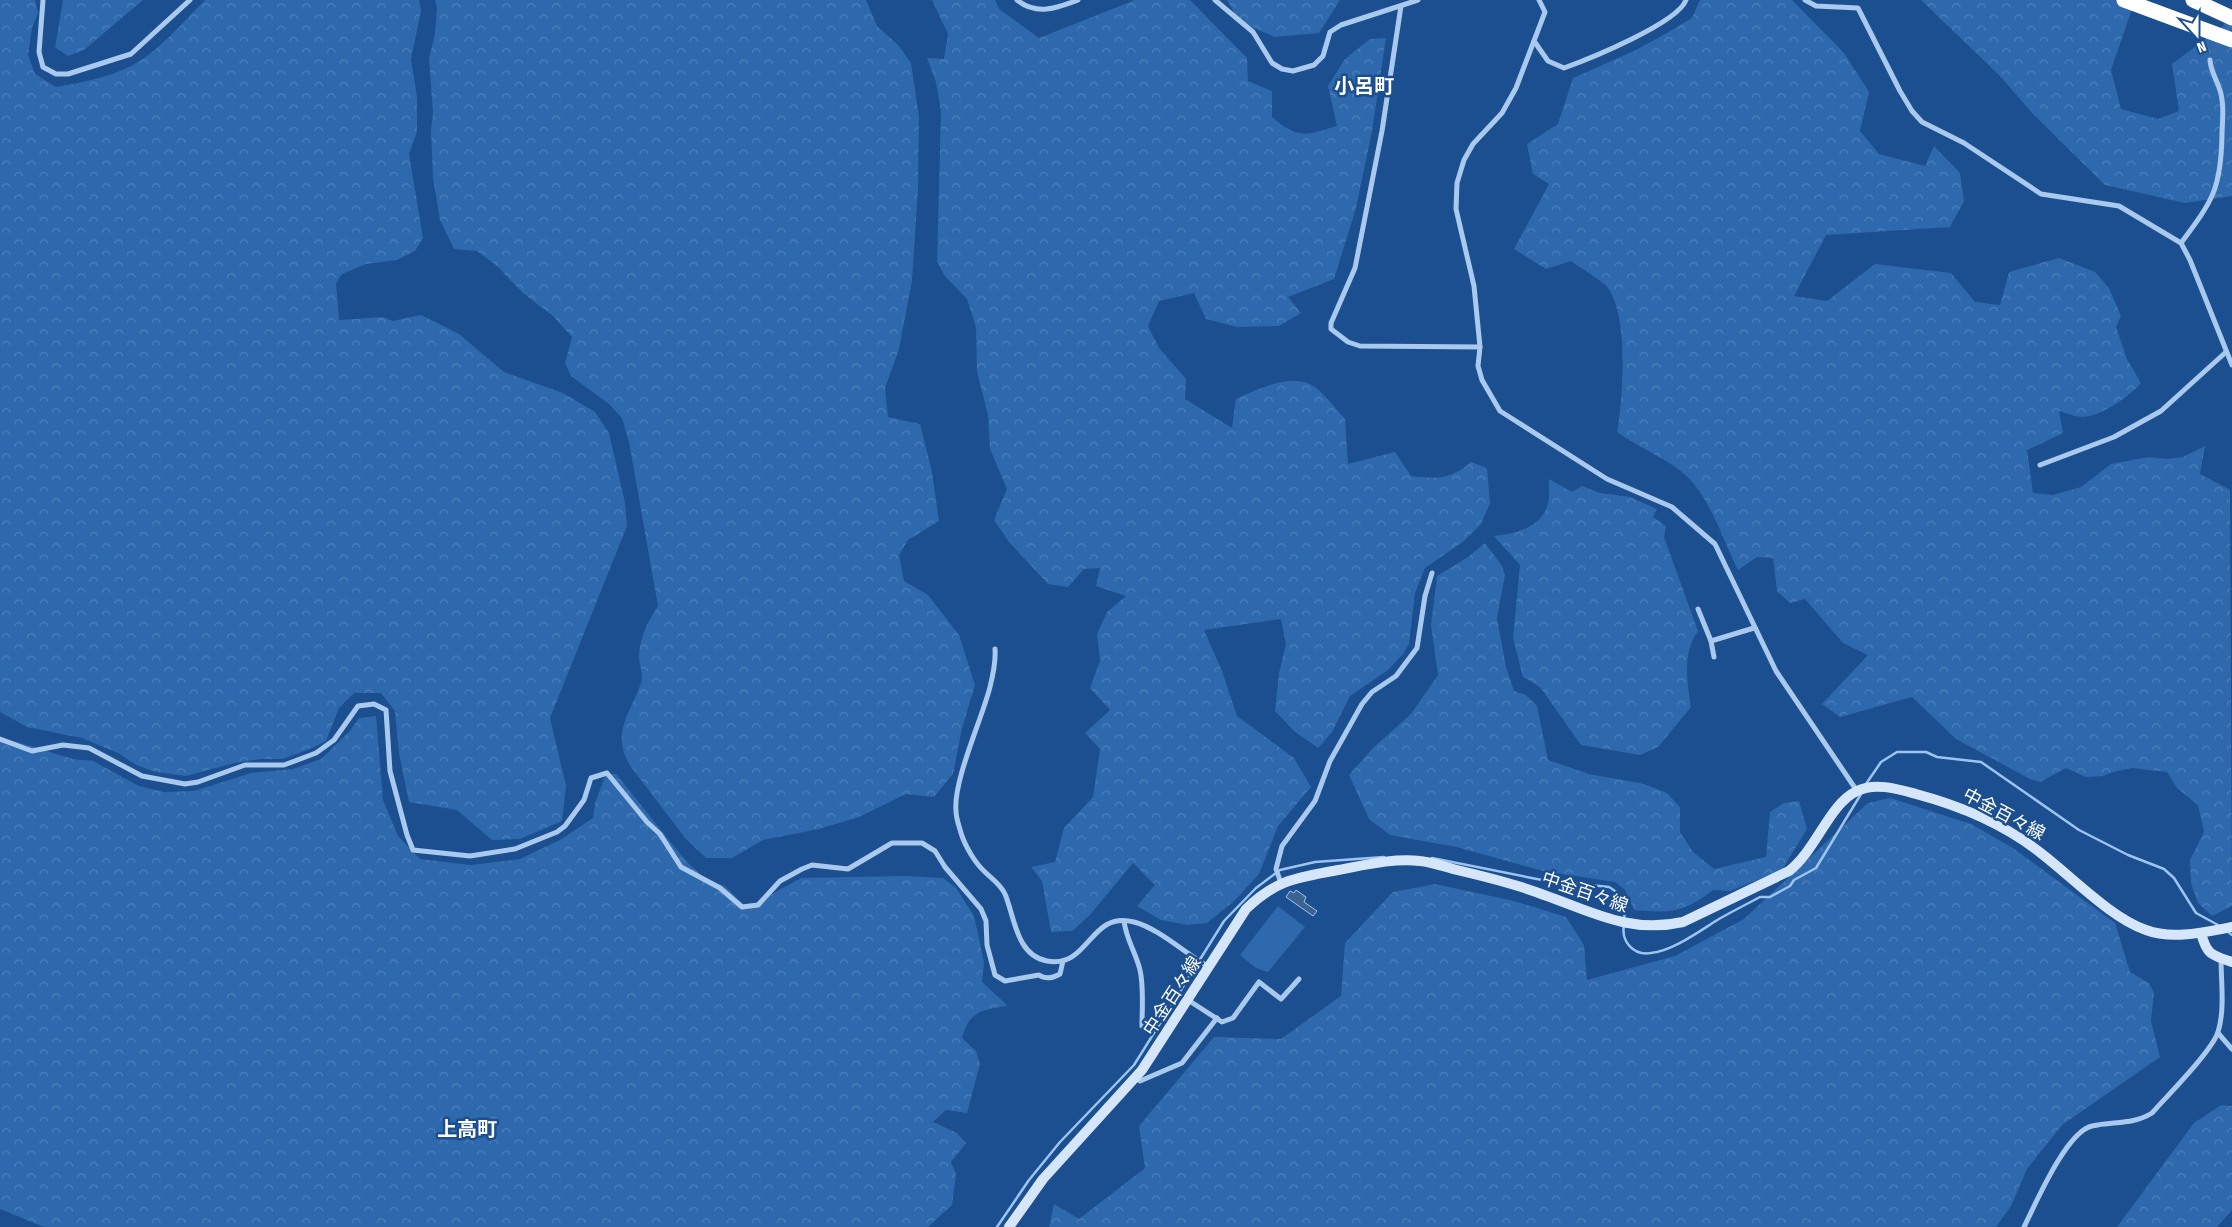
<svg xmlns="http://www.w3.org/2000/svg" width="2232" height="1227" font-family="'Fira Sans Condensed','Noto Sans JP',sans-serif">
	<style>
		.forest { fill: url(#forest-crowns) }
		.park { fill: #2e69ad }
		.water { fill: url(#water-ripples); stroke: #9cc4f0 }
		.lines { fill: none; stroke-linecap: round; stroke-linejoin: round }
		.stream { stroke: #9cc4f0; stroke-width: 2.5 }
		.street-tunnel { stroke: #3d69a0; stroke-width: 5; stroke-dasharray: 5 2.5; stroke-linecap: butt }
		.street { stroke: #a9c9ee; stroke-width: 5 }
		.secondary { stroke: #d6e6fa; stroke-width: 10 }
		.highway { stroke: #fff; stroke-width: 15 }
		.labels { text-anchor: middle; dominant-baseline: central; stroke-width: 5; stroke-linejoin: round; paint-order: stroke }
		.street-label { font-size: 18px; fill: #fff; stroke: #1b4f8f }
		.quarter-label { font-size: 20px; font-weight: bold; fill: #fff; stroke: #1b4f8f }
	</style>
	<defs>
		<pattern id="forest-crowns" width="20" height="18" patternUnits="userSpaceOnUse" patternTransform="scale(1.25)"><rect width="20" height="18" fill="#2e69ad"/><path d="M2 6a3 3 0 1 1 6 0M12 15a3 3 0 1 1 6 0" fill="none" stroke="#4d80b9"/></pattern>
		<pattern id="water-ripples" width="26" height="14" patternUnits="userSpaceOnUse" patternTransform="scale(1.25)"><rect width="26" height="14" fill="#3c6290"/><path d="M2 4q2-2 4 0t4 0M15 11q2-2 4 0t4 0" fill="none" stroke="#597aa1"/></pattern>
	</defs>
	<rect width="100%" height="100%" fill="#1b4f8f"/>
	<!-- forest -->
	<g class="forest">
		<path d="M0 0H35L38 13 32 28 28 55 35 74 56 87C80 83 105 78 127 68 157 54 182 23 205 0H419L421 11 411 59 417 97V132L409 154 423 238 415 251 397 260 366 264 342 274 336 283 339 320 383 317 393 321 421 315 459 334 504 372 563 393 595 412 609 433 625 503 627 526 550 718 566 786 562 821 520 839 492 840 457 810 409 802 399 753 395 711 381 693H354L339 708 326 741 312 748 283 759H260L234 763 186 776 156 772 136 765 120 754 82 738 27 727 0 712Z"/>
		<path d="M63 0H143L84 50 68 56 55 47Z"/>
		<path d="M435 0H866L877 26 898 45 911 63 919 117 918 189 912 281 899 349 885 388 888 417 920 424 932 472 939 521 908 540 899 555 904 581 928 595 959 635 975 685 962 728 953 774 934 797 906 794 859 817 819 829 763 840 732 858H706L686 839 631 767C610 734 630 714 641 683 644 675 639 665 639 656 640 636 648 622 658 606L629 442 622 418 609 404 571 376 565 363 572 337 553 316 523 293 497 266 477 251 454 249 440 220 433 178 431 130 433 114 429 58 435 34 437 8Z"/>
		<path d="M932 0H995L999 9 1039 38 1135 0H1190L1247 58 1248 81 1272 91V117C1298 140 1306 135 1337 126L1328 86 1345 59 1370 39 1386 38 1372 131 1356 208 1334 279 1288 297 1301 313 1279 326 1237 327 1206 319 1194 293 1159 301 1148 326 1159 348 1186 379 1185 399 1232 428 1236 399C1257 389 1293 372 1315 387 1326 396 1336 409 1345 419L1348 464 1395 452 1411 476C1437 479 1450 480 1471 462L1487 468 1490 503 1481 524 1464 541 1425 568 1415 593 1409 644 1403 654 1388 670 1350 696 1332 732 1318 748 1294 731 1275 711 1279 673 1286 644 1281 619 1204 630 1222 671 1237 716 1294 758 1311 787 1278 826 1259 874 1234 901 1207 923 1187 925 1161 920 1137 906 1155 885 1133 863 1089 916 1072 931 1051 932 1042 881 1031 867 1055 862 1064 828 1093 797 1100 749 1085 733 1110 710 1090 688 1100 661 1097 634 1107 612 1126 596 1096 586 1100 568 1084 569 1068 587 1048 584 1009 542 994 520 1007 489 990 449 988 415 977 372 976 327 967 299 945 276 937 262 941 112 936 82 927 58 944 59 948 34Z"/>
		<path d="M1227 0H1340L1319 33 1274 37 1239 21Z"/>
		<path d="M1700 0H1792L1844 53 1869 92 1860 131 1879 154 1925 166 1934 146 1960 173 1964 201 1950 227 1826 235 1794 296 1827 301 1875 264 1951 273 1975 302 2000 305 2009 272 2059 258 2095 272 2109 288 2121 316 2116 327 2127 359 2141 383C2129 397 2101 416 2083 417 2075 417 2066 413 2059 411L2063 433 2027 450 2033 493 2053 495 2081 487 2111 464 2149 457 2167 459 2183 457 2205 446 2200 474 2230 490 2232 906 2212 916 2198 903 2191 883 2190 860 2204 832 2198 805 2177 788 2167 772 2132 768 2113 772 2103 776 2086 777 2066 768 2040 782 2030 779 1956 739 1912 697 1840 717 1822 704 1868 655 1843 643 1805 599 1790 603 1777 591 1773 558 1757 557 1738 570C1724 542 1714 509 1694 484 1678 463 1639 448 1617 432 1623 397 1629 318 1608 288 1604 282 1579 267 1571 261L1546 269 1514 249 1549 184 1533 174 1527 144 1558 124 1573 78 1634 51 1667 33 1692 18Z"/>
		<path d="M1921 0H2131L2132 9 2111 70 2121 109 2158 119 2179 111 2172 64 2232 19V196L2185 203 2105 185 2033 114 2000 76Z"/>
		<path d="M1549 479 1572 492 1582 486 1600 493 1630 497 1657 509 1653 517 1666 526 1664 537 1698 631C1682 653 1687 682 1691 707L1658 747 1640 755 1581 745 1540 687 1523 677 1513 638 1520 565 1494 536C1515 534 1539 528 1547 507 1550 499 1549 488 1549 479Z"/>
		<path d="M1485 543 1502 566 1505 575 1497 618 1506 667 1514 691 1526 695 1537 706 1548 760 1589 774 1644 784 1667 793 1680 807V832L1693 852 1714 869 1766 857 1770 812 1784 803 1799 801 1807 829 1782 870 1730 891 1713 890C1683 913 1671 913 1634 910L1625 890 1615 882 1543 871 1456 847 1390 835 1369 819 1349 775 1373 748 1411 714 1438 675 1431 625 1437 576 1468 557Z"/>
		<path d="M376 716 383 800 398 836 420 859 471 865 520 859 560 840 593 818 595 803 606 774H616L685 860 704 878 725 886 747 908 801 878 907 876 943 878 956 888 974 916 984 962 982 982 1008 1006C983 1009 969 1011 962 1038L976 1051 980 1064 967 1113 946 1110 933 1122 957 1133 966 1143 951 1162 956 1174 952 1205 928 1227H44L0 1209V737L73 759 93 761 139 786 164 792 194 791 251 773 293 769 321 759 350 731 359 718Z"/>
		<path d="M1890 798 1971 824 2013 848 2115 923 2130 972 2149 983 2154 993 2151 1021 2160 1057 2062 1125 2027 1169 2011 1206 1996 1227H1049L1054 1204 1079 1219 1145 1168 1139 1126 1214 1037 1281 1039 1341 996 1345 943 1393 892 1435 884 1514 901 1566 917 1584 945 1587 980 1675 956 1744 919 1868 803Z"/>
		<path d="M2221 1105 2232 1106V1210L2217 1227H2117L2194 1123Z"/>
	</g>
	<!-- park -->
	<path class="park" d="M1278 906 1305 927 1268 972 1256 968 1240 955Z"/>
	<!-- water -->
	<path class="water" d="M1296 890 1306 897 1304 902 1317 911 1313 916 1286 897 1290 891 1294 893Z"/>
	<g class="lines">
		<!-- stream -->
		<g class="stream">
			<path d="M1866 784 1881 762 1897 752H1926L1937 757 1981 762 2079 830 2128 855 2164 869 2174 878 2196 913 2218 925"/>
			<path d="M1432 858 1542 880 1609 887C1622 894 1626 905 1624 920"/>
			<path d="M1624 925C1621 941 1633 956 1651 953 1673 951 1701 930 1719 919 1733 911 1747 904 1760 897H1770L1790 886 1794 880 1816 868 1861 794"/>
			<path d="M2227 931 2232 935"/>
			<path d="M997 1227 1029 1180 1060 1142 1134 1065 1224 921 1256 888 1280 870 1315 862 1384 857"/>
		</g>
		<!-- street-tunnel -->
		<path class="street-tunnel" d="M2210 60 2230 18"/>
		<!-- street -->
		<g class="street">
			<path d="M43 0 39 52 43 67 56 74H68L131 54 190 0"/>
			<path d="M1017 0C1037 16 1057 8 1078 0"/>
			<path d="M1215 0 1253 32 1272 63 1282 69 1293 71 1314 65 1323 56 1330 32 1341 25 1418 0"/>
			<path d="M1539 0 1545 12 1516 88 1502 113 1473 144 1464 160 1457 183 1456 209 1474 286 1480 347 1478 366 1482 380 1500 411 1607 479 1672 507 1715 544 1776 671 1857 791"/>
			<path d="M1805 0 1816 6 1858 8 1900 91 1912 111 1922 122 1964 143 2041 194 2119 206 2181 243 2190 260 2232 365"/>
			<path d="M1401 6 1382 131 1355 268 1331 323V329L1348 342 1360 346 1480 347"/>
			<path d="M1534 41 1548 61 1564 68C1589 59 1678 23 1686 0"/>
			<path d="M2181 243C2213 200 2221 189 2222 135 2222 124 2224 111 2222 100 2221 85 2211 75 2210 60"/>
			<path d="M2040 465 2114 437 2161 411 2226 352"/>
			<path d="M1698 609 1711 641 1714 657"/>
			<path d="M1711 641 1754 628"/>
			<path d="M995 649C996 662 993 675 990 687 982 719 953 781 956 811 956 818 959 826 961 833 965 846 975 863 985 872 992 879 1000 884 1005 894 1015 918 1016 955 1047 961 1090 969 1089 910 1134 922 1158 928 1186 954 1209 967"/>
			<path d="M0 739 32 751 63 745 89 748 142 776 185 784 198 782 245 765H284L316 753 334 740 358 706 374 704 386 710 390 771 407 835 413 850 470 856 515 849 557 832 565 826 584 800 591 778 607 773 647 822 660 834 681 867 720 888 742 907 758 905 780 881 802 869 812 865 848 869 892 843H922L935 851 945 867 981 909 986 921 987 945 995 975 1005 981 1039 975C1046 980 1053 978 1060 974L1063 961"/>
			<path d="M1281 883 1276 869 1282 846 1315 801 1330 761 1362 704 1372 692 1396 676 1417 648 1425 596 1432 573"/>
			<path d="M1124 921C1126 939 1136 953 1140 970 1144 988 1142 1008 1142 1026"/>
			<path d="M1188 1000 1222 1022 1233 1018 1259 982 1281 999 1299 979"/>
			<path d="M2218 1033 2232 1049"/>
			<path d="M1136 1078 1140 1081 1182 1063 1217 1018"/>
			<path d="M2024 1227C2036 1203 2066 1132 2092 1126 2113 1121 2133 1125 2152 1113 2167 1096 2212 1051 2218 1032 2225 1010 2221 981 2221 958"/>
		</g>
		<!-- secondary -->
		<g class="secondary">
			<path d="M2201 933C2207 955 2211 955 2232 962"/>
			<path d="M1009 1227 1043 1179 1142 1070 1246 909C1277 879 1297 878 1338 870 1365 865 1393 858 1420 861 1432 862 1445 867 1457 870 1487 877 1516 884 1544 895 1593 912 1630 934 1683 922L1789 871C1817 849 1829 804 1857 791 1875 782 1898 789 1916 794 1961 806 2006 825 2042 854 2072 877 2111 918 2146 930 2172 940 2205 932 2232 927"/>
		</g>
		<!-- highway -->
		<g class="highway">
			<path d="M2124 0 2232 40"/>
			<path d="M2193 0 2232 18"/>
		</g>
	</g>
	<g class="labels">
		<!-- street labels -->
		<g class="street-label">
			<text transform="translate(2004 814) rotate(28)">中金百々線</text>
			<text transform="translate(1585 892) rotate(19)">中金百々線</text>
			<text transform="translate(1172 996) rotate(-57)">中金百々線</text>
		</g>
		<!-- quarter labels -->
		<g class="quarter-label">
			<text x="1364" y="86">小呂町</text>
			<text x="467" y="1129">上高町</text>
		</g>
	</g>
	<!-- north arrow -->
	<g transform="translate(2197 35) rotate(159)" stroke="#1b4f8f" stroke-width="4" paint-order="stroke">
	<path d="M0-4L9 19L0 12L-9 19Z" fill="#ffffff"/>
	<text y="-8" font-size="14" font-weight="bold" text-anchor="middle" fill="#ffffff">N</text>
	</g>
</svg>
